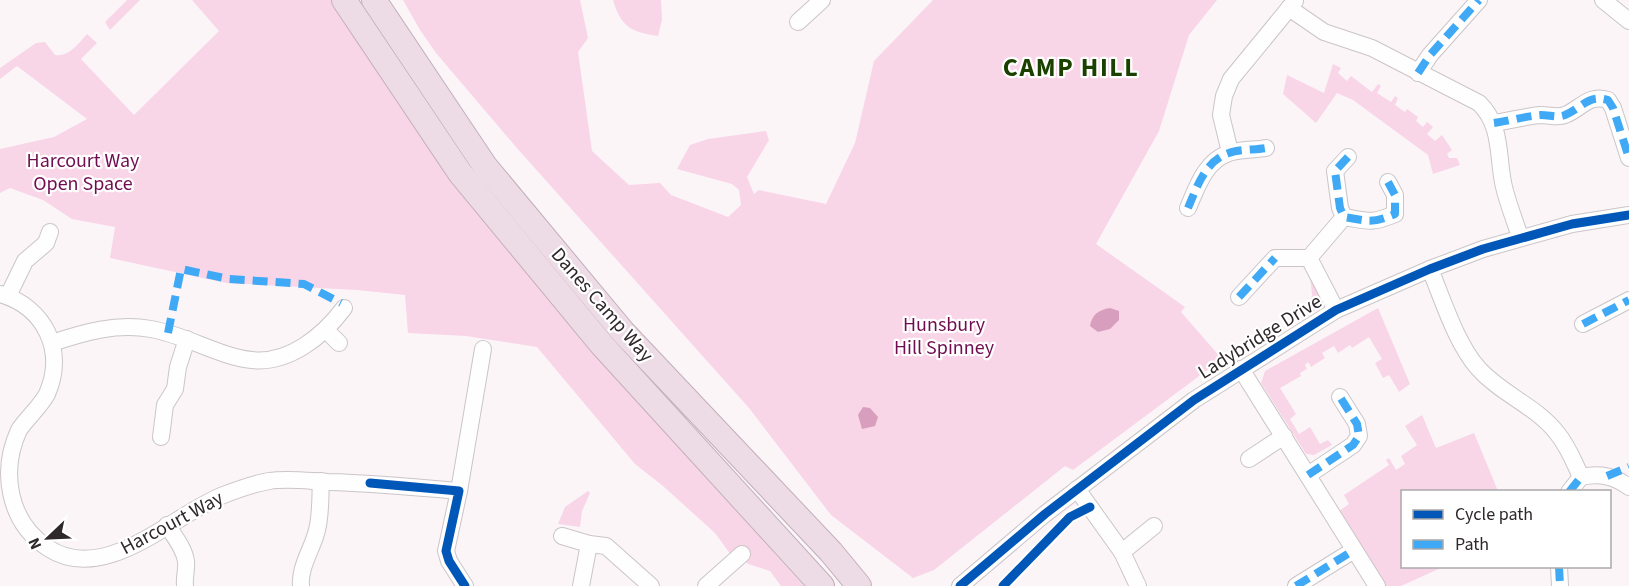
<svg xmlns="http://www.w3.org/2000/svg" width="1629" height="586" font-family="'Source Sans 3',sans-serif">
	<style>
		.green { fill: #f9d5e8 }
		.water { fill: #d89ebe }
		.lines { fill: none; stroke-linecap: round; stroke-linejoin: round }
		.minor-casing { stroke: #cbc5c8; stroke-width: 18 }
		.highway-casing { stroke: #c2afb9; stroke-width: 26 }
		.minor { stroke: #fefefe; stroke-width: 16 }
		.highway { stroke: #eddce5; stroke-width: 24 }
		.quiet { stroke: #3fa9f5; stroke-width: 8; stroke-dasharray: 15 8; stroke-linecap: butt }
		.cycleway-casing { stroke: #fff; stroke-width: 13 }
		.cycleway { stroke: #0057b8; stroke-width: 9 }
		.labels { text-anchor: middle; dominant-baseline: central; stroke-width: 4.5; stroke-linejoin: round; paint-order: stroke }
		.park-label { font-size: 20px; fill: #700d50; stroke: #fff }
		.street-label { font-size: 20px; fill: #2e282b; stroke: #fff }
		.district-label { font-size: 26px; font-weight: bold; letter-spacing: 1.5px; fill: #1b4100; stroke: #fff }
	</style>
	<rect width="100%" height="100%" fill="#fbf5f8"/>
	<!-- green -->
	<g class="green">
		<path d="M127 0H140L110 30 105 22Z"/>
		<path d="M192 0H331L385 79 564 315 653 419 804 586H781L770 571 748 564 736 552 731 555 715 533 663 486 635 464 537 347 466 336 408 333 405 295 357 290 226 283 110 258 115 227 72 219 43 200 10 188 0 193V149L54 137 87 119 17 66 0 79V68L36 43 45 42 55 55C69 57 78 44 87 34L97 43 81 59 134 115 219 31Z"/>
		<path d="M403 0H580L588 38 578 52 592 151 629 185 660 183 671 195 728 217 741 205 739 190 732 184 677 169 690 145 708 139 766 131 769 140 747 177 754 194 759 190 826 204 855 143 874 61 933 0H1217L1189 35 1159 131 1096 244 1185 307 1181 312 1222 359 1073 470 1065 466 934 570 913 578 831 515 749 408 516 147 436 53 420 30Z"/>
		<path d="M613 0H661L662 20 658 36C631 32 621 27 613 0Z"/>
		<path d="M1333 64 1341 68 1338 73 1347 81 1351 76 1372 92 1378 84 1381 86 1377 93 1391 102 1395 96 1398 98 1395 105 1405 112 1407 109 1418 117 1416 121 1423 127 1427 122 1433 127 1427 134 1435 141 1442 135 1452 150 1447 154 1449 158H1457L1460 165 1433 174 1428 155 1353 100 1337 93 1316 123 1283 94 1287 75 1324 93Z"/>
		<path d="M1310 275 1320 294 1319 307 1313 312 1309 308 1312 295Z"/>
		<path d="M1378 308 1410 384 1399 392 1389 375 1383 378 1375 363 1382 359 1369 337 1352 348 1350 345 1338 353 1334 346 1322 353 1325 358 1311 367 1308 362 1305 365 1307 369 1300 373 1301 376 1280 388 1296 414 1290 419 1299 434 1310 427 1320 444 1328 440 1332 445 1314 455 1306 454 1261 383 1265 371Z"/>
		<path d="M1422 415 1436 448 1474 433 1498 491 1402 492V566L1443 567 1401 586H1386L1339 511 1349 504 1344 495 1389 465 1386 460 1389 458 1396 470 1405 464 1401 456 1417 445 1405 426Z"/>
		<path d="M588 491 590 493 582 511 580 527 558 524 565 507Z"/>
	</g>
	<!-- water -->
	<g class="water">
		<path d="M1110 308 1119 311V320L1110 329 1098 332 1090 326C1092 314 1099 310 1110 308Z"/>
		<path d="M863 407 870 408 878 417 875 426 862 429 858 415Z"/>
	</g>
	<g class="lines">
		<!-- minor casing -->
		<g class="minor-casing">
			<g id="minor">
				<path d="M1603 0 1629 21"/>
				<path d="M1289 8 1324 32 1372 48 1479 103C1503 126 1497 158 1504 187 1508 204 1515 221 1520 237"/>
				<path d="M798 22 822 0"/>
				<path d="M1418 73 1430 55 1479 0"/>
				<path d="M1494 123C1509 121 1526 116 1541 115 1550 115 1557 118 1565 115 1582 108 1588 94 1608 100L1613 108 1629 158"/>
				<path d="M1230 152 1221 115 1224 96 1231 79 1295 1"/>
				<path d="M1348 157 1335 171 1340 208 1344 217C1369 221 1371 224 1395 214V195L1388 182"/>
				<path d="M1188 208C1197 187 1205 161 1229 153 1239 149 1255 150 1266 148"/>
				<path d="M1309 258 1336 310"/>
				<path d="M1430 269C1443 300 1456 343 1478 368 1501 394 1536 406 1557 433 1568 446 1574 462 1581 477 1600 473 1614 476 1629 487"/>
				<path d="M0 294C45 307 66 351 47 394 40 407 27 418 19 430 0 471 8 522 48 548 104 585 171 517 221 496 236 490 252 484 269 481 288 478 308 481 328 482 371 483 415 487 459 491L446 551 449 561 465 586"/>
				<path d="M8 296 25 261 46 243 50 232"/>
				<path d="M1239 297 1275 258H1309L1344 217"/>
				<path d="M1583 324 1629 300"/>
				<path d="M326 330 339 343"/>
				<path d="M52 343C85 332 116 323 151 329 186 335 220 357 252 360 289 364 323 336 344 308"/>
				<path d="M1241 369 1377 586"/>
				<path d="M161 437 165 405 175 389 178 367 187 339"/>
				<path d="M1249 459 1284 436"/>
				<path d="M1308 475 1353 445 1359 436 1357 424 1340 397"/>
				<path d="M1077 489 1122 552 1138 586"/>
				<path d="M459 491 483 349"/>
				<path d="M1569 492 1581 477"/>
				<path d="M167 525C174 536 184 548 186 561 187 569 184 577 185 586"/>
				<path d="M562 536 589 544 581 586"/>
				<path d="M589 544 606 546 651 586"/>
				<path d="M1122 552 1154 526"/>
				<path d="M1559 566 1560 586"/>
				<path d="M301 586C299 567 313 548 317 530 321 515 320 497 321 481"/>
				<path d="M706 586 742 554"/>
				<path d="M960 586 1045 514 1194 400 1336 310 1430 269 1483 249 1572 224 1629 215"/>
				<path d="M1296 586 1354 550"/>
			</g>
		</g>
		<!-- highway casing -->
		<g class="highway-casing">
			<g id="highway">
				<path d="M344 0 460 173 602 345 822 586"/>
				<path d="M374 0 485 166 623 332 831 552 859 586"/>
			</g>
		</g>
		<!-- minor -->
		<use href="#minor" class="minor"/>
		<!-- highway -->
		<use href="#highway" class="highway"/>
		<!-- quiet -->
		<g class="quiet">
			<path d="M1418 73 1430 55 1479 0"/>
			<path d="M1494 123C1509 121 1526 116 1541 115 1550 115 1557 118 1565 115 1582 108 1588 94 1608 100L1613 108 1629 158"/>
			<path d="M1348 157 1335 171 1340 208 1344 217C1369 221 1371 224 1395 214V195L1388 182"/>
			<path d="M1188 208C1197 187 1205 161 1229 153 1239 149 1255 150 1266 148"/>
			<path d="M1239 297 1275 258"/>
			<path d="M1583 324 1629 300"/>
			<path d="M168 333 181 269 229 279 304 284 341 303"/>
			<path d="M1308 475 1353 445 1359 436 1357 424 1340 397"/>
			<path d="M1607 476 1629 467"/>
			<path d="M1569 492 1581 477"/>
			<path d="M1559 566 1560 586"/>
			<path d="M1296 586 1354 550"/>
		</g>
		<!-- cycleway casing -->
		<g class="cycleway-casing">
			<g id="cycleway">
				<path d="M370 483 459 491 446 551 449 561 465 586"/>
				<path d="M960 586 1045 514 1194 400 1336 310 1430 269 1483 249 1572 224 1629 215"/>
				<path d="M1003 586 1070 517 1090 507"/>
			</g>
		</g>
		<!-- cycleway -->
		<use href="#cycleway" class="cycleway"/>
	</g>
	<g class="labels">
		<!-- park labels -->
		<g class="park-label">
			<text x="83" y="161">Harcourt Way<tspan x="83" dy="23">Open Space</tspan></text>
			<text x="944" y="325">Hunsbury<tspan x="944" dy="23">Hill Spinney</tspan></text>
		</g>
		<!-- street labels -->
		<g class="street-label">
			<text transform="translate(602 305) rotate(49)">Danes Camp Way</text>
			<text transform="translate(1260 337) rotate(-32)">Ladybridge Drive</text>
			<text transform="translate(172 523) rotate(-28)">Harcourt Way</text>
		</g>
		<!-- district labels -->
		<g class="district-label">
			<text x="1071" y="67">CAMP HILL</text>
		</g>
	</g>
	<!-- legend -->
	<rect x="1401" y="490" width="210" height="78" fill="#ffffff" stroke="#aba9aa" stroke-width="1.5"/>
	<rect x="1413" y="510" width="30" height="9" fill="#0057b8" stroke="#aba9aa" stroke-width="1.5"/>
	<text x="1455" y="520" font-size="18" fill="#2e282b">Cycle path</text>
	<rect x="1413" y="540" width="30" height="9" fill="#3fa9f5" stroke="#aba9aa" stroke-width="1.5"/>
	<text x="1455" y="550" font-size="18" fill="#2e282b">Path</text>
	<!-- north arrow -->
	<g transform="translate(48 538) rotate(247)" stroke="#ffffff" stroke-width="4.5" paint-order="stroke">
	<path d="M0-4.5L10 22L0 15L-10 22Z" fill="#2e282b"/>
	<text y="-9" font-size="16" font-weight="bold" text-anchor="middle" fill="#2e282b">N</text>
	</g>
</svg>
